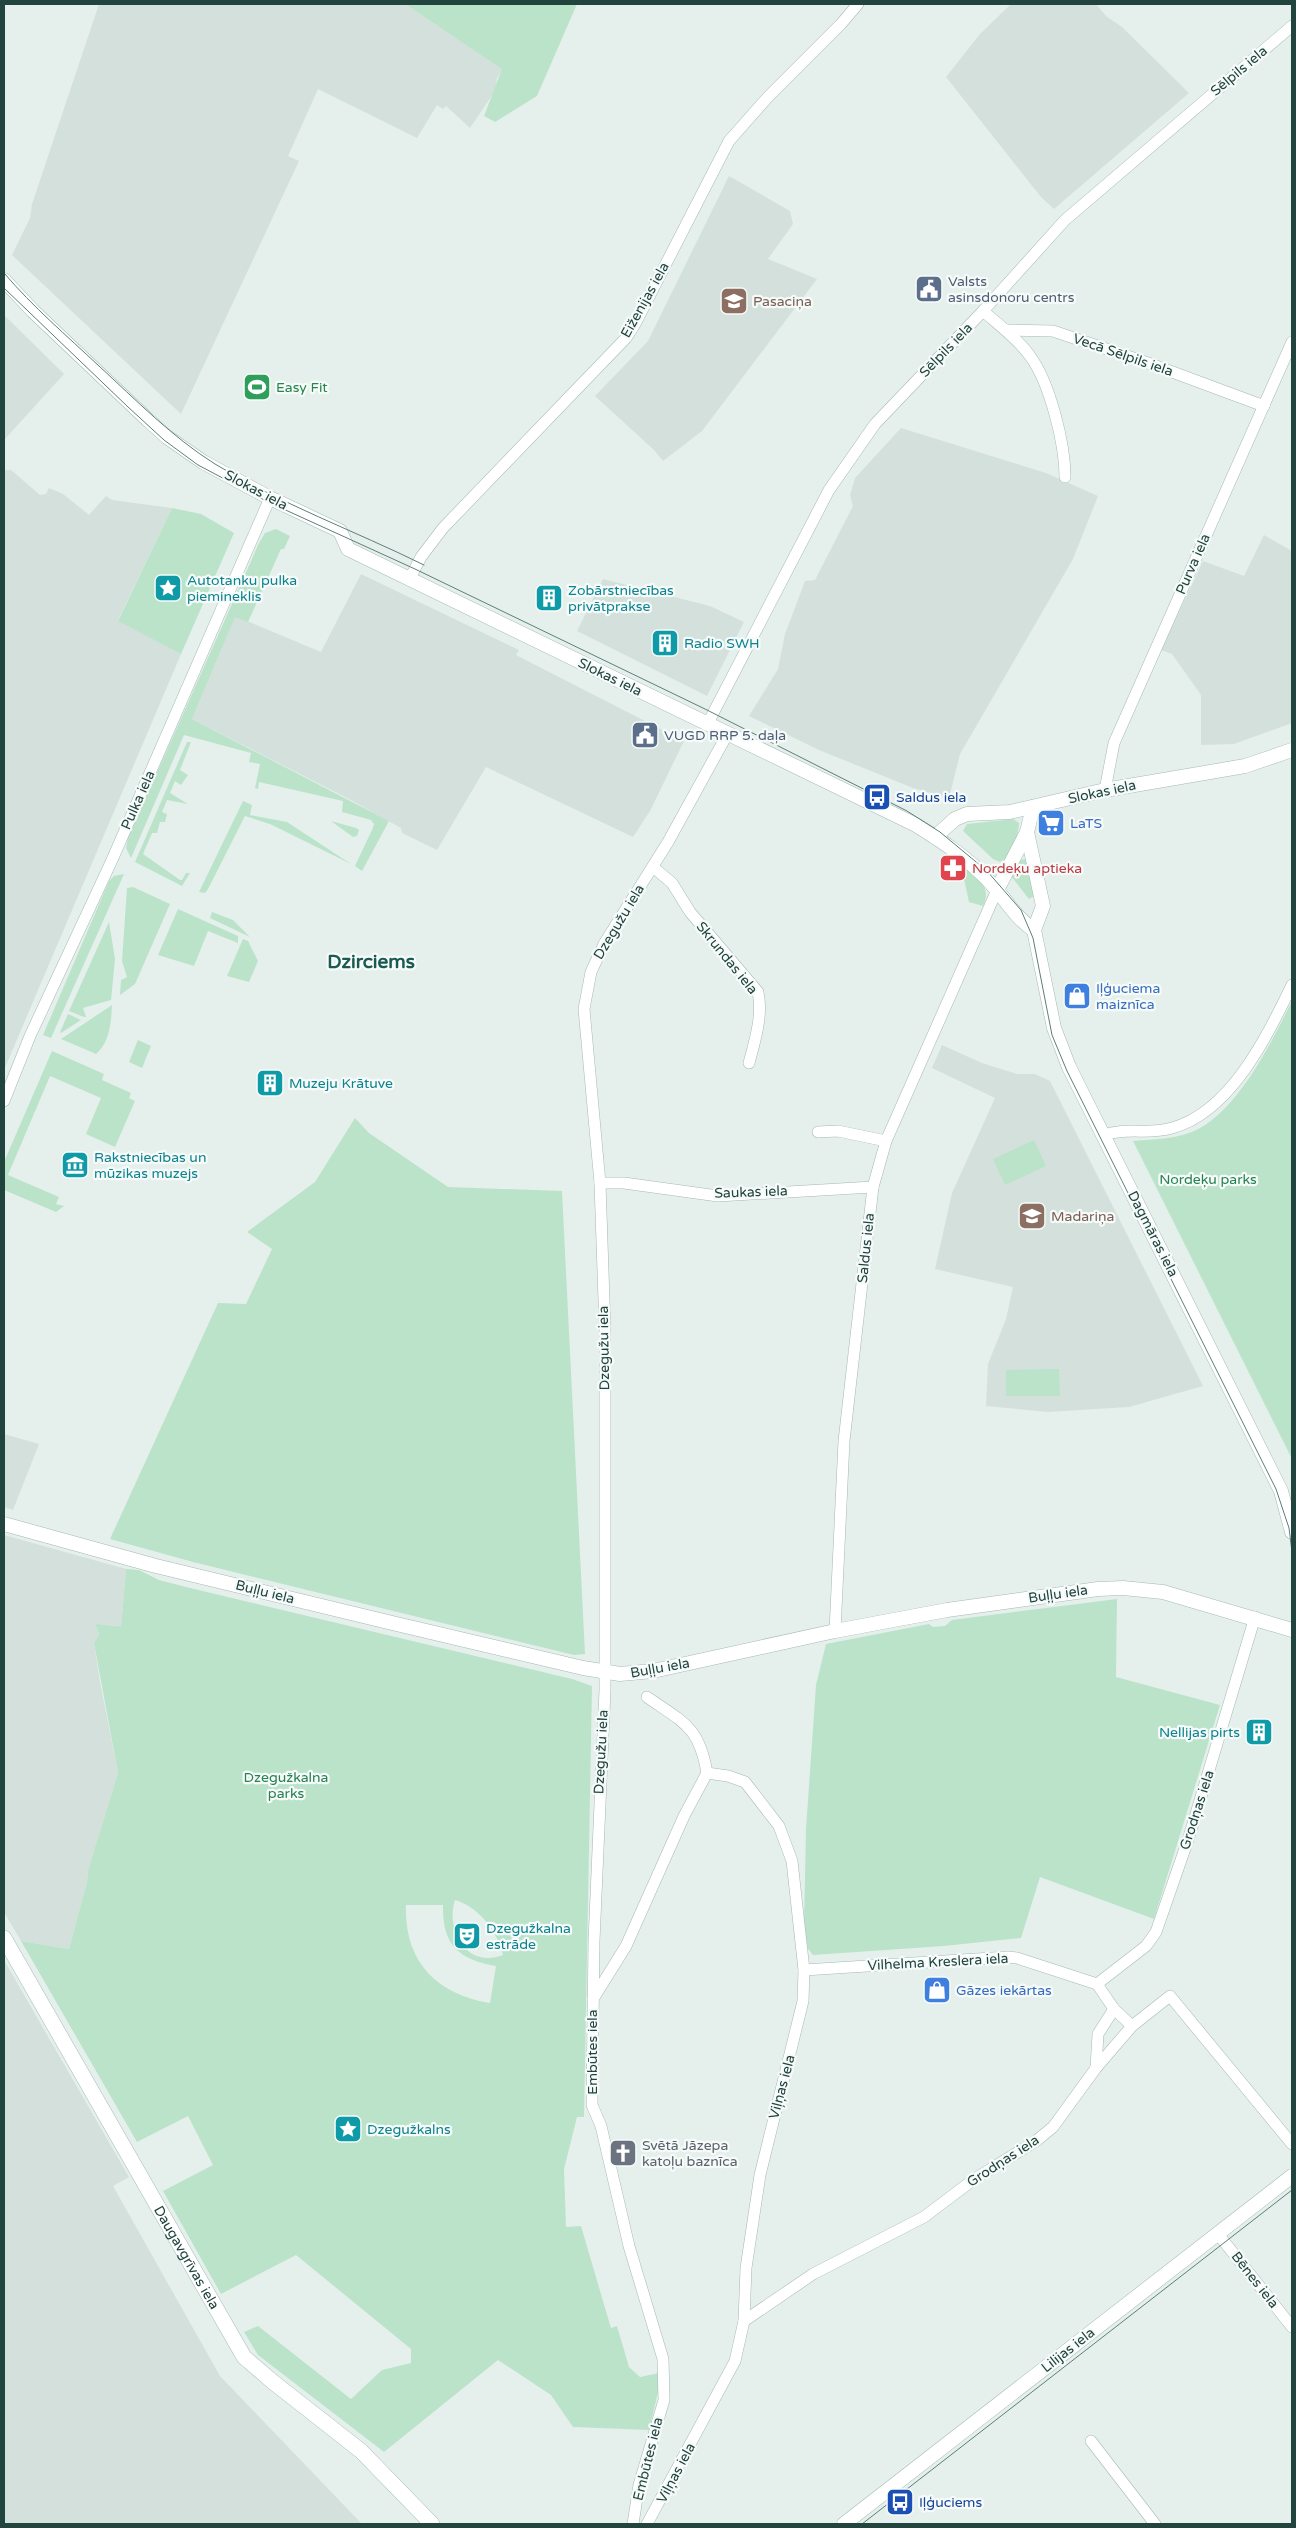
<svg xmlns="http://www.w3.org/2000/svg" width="1296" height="2528" font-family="'Varela Round',sans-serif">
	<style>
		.built { fill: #d3e0db }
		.green { fill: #bbe3ca; fill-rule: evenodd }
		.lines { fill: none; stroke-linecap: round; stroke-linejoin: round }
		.minor-casing { stroke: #a6b9b5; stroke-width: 12 }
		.tertiary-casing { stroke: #a6b9b5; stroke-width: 15 }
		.secondary-casing { stroke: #a2bdb7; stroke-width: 16 }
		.minor { stroke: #fff; stroke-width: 11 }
		.tertiary { stroke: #fff; stroke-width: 14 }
		.secondary { stroke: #fff; stroke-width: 15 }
		.tram { stroke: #5c7f7a; stroke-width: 1 }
		.labels { text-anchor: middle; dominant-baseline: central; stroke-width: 4.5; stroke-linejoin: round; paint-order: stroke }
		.street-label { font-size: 14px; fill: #21443f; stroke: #f6fbf9 }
		.service-label { font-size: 14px; fill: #4e5e75; stroke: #f6fbf9; text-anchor: start }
		.education-label { font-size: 14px; fill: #785e54; stroke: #f6fbf9; text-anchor: start }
		.leisure-label { font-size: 14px; fill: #27864d; stroke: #f6fbf9; text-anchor: start }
		.culture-label { font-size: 14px; fill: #0d838f; stroke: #f6fbf9; text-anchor: start }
		.transit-label { font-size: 14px; fill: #164399; stroke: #f6fbf9; text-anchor: start }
		.shop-label { font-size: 14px; fill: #366cbe; stroke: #f6fbf9; text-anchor: start }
		.health-label { font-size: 14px; fill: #be3a42; stroke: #f6fbf9; text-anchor: start }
		.park-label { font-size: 14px; fill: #268153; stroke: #f6fbf9 }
		.worship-label { font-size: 14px; fill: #5b616d; stroke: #f6fbf9; text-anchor: start }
		.district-label { font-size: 19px; font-weight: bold; fill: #1a5a51; stroke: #f6fbf9 }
	</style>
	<rect width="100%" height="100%" fill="#e5f0ec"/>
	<!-- built -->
	<g class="built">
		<path d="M99 4H405L503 69 497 78 495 91 470 128 446 106 443 109 437 105 417 138 318 89 288 156 299 161 181 414 12 255 30 218 32 204Z"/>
		<path d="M1011 4H1096L1106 16 1122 27 1189 93 1054 209 1041 197 946 77 980 34Z"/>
		<path d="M729 176 790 211 793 224 768 259 817 279 702 431 663 461 654 450 595 396 648 341Z"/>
		<path d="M4 315 64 374 4 440Z"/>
		<path d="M901 428 1046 473 1098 496 1073 559 960 754 949 798 913 788 819 750 749 716 778 669 785 634 805 581 815 580 853 506 850 495 855 478Z"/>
		<path d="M4 470H11L40 495 46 494 49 488 63 494 89 515 106 496 112 500 172 508 118 620 181 654 4 1070Z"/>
		<path d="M1264 535 1292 551V723L1234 744 1201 745V695L1172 654 1161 650 1203 561 1244 576Z"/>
		<path d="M361 574 519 650 516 655 684 741 650 811 633 837 486 767 437 850 402 833 401 828 349 799 192 719 235 616 321 652Z"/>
		<path d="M603 579 710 606 744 622 707 696 577 631Z"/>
		<path d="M942 1045 982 1063 1017 1074H1035L1050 1081 1203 1386 1129 1407 1048 1412 986 1406 988 1364 1006 1319 1013 1287 935 1269 952 1193 995 1098 932 1068Z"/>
		<path d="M4 1434 39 1444 13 1510 4 1507Z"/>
		<path d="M4 1535 126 1569 121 1628 95 1625 99 1634 94 1643 100 1682 118 1773 88 1870 87 1882 69 1949 21 1941 4 1912Z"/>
		<path d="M4 1960 129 2177 113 2186 220 2376 362 2524H4Z"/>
	</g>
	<!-- green -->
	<g class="green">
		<path d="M405 4H577L537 96 495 122 484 116 502 69Z"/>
		<path d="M172 508 201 514 234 533 181 654 118 621ZM165 578 177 584 170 599 158 594Z"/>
		<path d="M276 529 290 536 284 549H281L248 622 235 617 192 719 389 821 362 871 355 866 372 830 374 824 371 820 342 812 343 801 259 782 258 789 255 788 260 764 249 762 251 753 184 735 131 858 126 848 128 838 259 543 265 533Z"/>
		<path d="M187 742H191L180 770 188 775 181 785 175 781 170 793 188 804 167 800 162 812 167 814 165 822H160L157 833H152L143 854 180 880H182L186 873H190L182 886 135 862Z"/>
		<path d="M243 801 252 805 250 815 287 822 351 864 270 824 245 816 208 889 205 893 199 892Z"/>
		<path d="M1013 819 1019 823C1019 835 1011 857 1000 862L993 859 963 831 967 824Z"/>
		<path d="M331 821 356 828 359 830 357 836 353 837Z"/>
		<path d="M1026 859 1036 895 1029 899 1011 876 1020 860Z"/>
		<path d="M965 863C976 875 993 888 983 906L969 902 961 865Z"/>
		<path d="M124 874 51 1038 43 1035 109 881 114 876Z"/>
		<path d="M133 887 170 904 135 984 120 995 121 980 127 977 122 961 127 888Z"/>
		<path d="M178 909 238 936V943L208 931 194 966 158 955Z"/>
		<path d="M212 912 233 920 250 937 210 918Z"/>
		<path d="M109 922 115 959 111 1000 83 1008 86 1017H84L69 1011Z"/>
		<path d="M243 939 248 941 258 961 249 982 227 976Z"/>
		<path d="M1292 1001V1459L1133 1141C1156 1139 1180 1139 1200 1128 1241 1105 1272 1041 1292 1001Z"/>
		<path d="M112 1005C111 1023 110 1042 96 1054L61 1039Z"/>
		<path d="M68 1014 81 1020 61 1033 60 1032Z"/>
		<path d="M138 1040 151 1046 142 1068 129 1062Z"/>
		<path d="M52 1051 104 1074 102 1080 131 1093 129 1098 135 1101 115 1147 86 1134 101 1098 50 1076 8 1175 59 1197 56 1204 64 1206 56 1212 4 1190V1162Z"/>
		<path d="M355 1118 369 1133 448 1187 562 1191 585 1654 574 1655 193 1562 110 1539 218 1303 246 1304 272 1249 247 1232 315 1182Z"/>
		<path d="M1034 1140 1046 1166 1005 1185 993 1159Z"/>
		<path d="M1059 1369 1060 1396H1006V1370Z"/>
		<path d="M126 1569 139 1570 159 1580 186 1587 572 1679 592 1686 584 2117H577L564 2169 566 2227 581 2226 608 2318 611 2328 617 2326 629 2367 640 2377 659 2373V2388L649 2430 573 2427 551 2395 498 2360 384 2452 258 2355 244 2332 258 2326 351 2399 382 2370 411 2363V2349L296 2255 221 2294 163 2191 213 2165 188 2116 137 2142 21 1941 69 1949 87 1882 88 1870 118 1773 94 1643 99 1634 95 1624 121 1627ZM455 1900C479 1907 497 1931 503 1955 467 1969 445 1931 455 1900ZM406 1905H443C442 1944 458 1960 496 1966L490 2003C436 1994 404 1961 406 1905Z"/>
		<path d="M1117 1599 1116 1677 1220 1705 1154 1919 1040 1877 1021 1938 944 1946 813 1955 808 1949 804 1925 806 1829 816 1685 826 1644 929 1624 933 1627 945 1626 952 1620Z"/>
	</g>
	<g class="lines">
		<!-- minor casing -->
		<g class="minor-casing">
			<g id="minor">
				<path d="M983 311C999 325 1018 339 1030 356 1050 383 1065 444 1065 477"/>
				<path d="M1005 330 1053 331 1148 363 1264 406"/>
				<path d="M409 580 421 557 443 528 626 338 635 324 729 141 767 98 841 24 858 4"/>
				<path d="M708 723 829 490 875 424 983 311 1065 220 1292 26"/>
				<path d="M1105 790 1114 743 1292 342"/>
				<path d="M653 867 672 883 690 912 758 992C763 1016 755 1040 749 1063"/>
				<path d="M4 1101 30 1036 112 860 270 498"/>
				<path d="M818 1132 838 1131 886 1141"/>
				<path d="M1104 1135C1126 1127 1149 1135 1172 1128 1231 1112 1267 1036 1292 985"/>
				<path d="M600 1183H624L718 1196 873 1187"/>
				<path d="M835 1631 844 1441 873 1187 886 1141 997 890"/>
				<path d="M647 1697C684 1723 699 1726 707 1773"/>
				<path d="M804 1970 1008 1957 1017 1958 1097 1984"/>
				<path d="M1097 1984 1146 1946 1156 1932 1189 1837 1255 1617"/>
				<path d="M1097 1984 1114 2009 1132 2026"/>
				<path d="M593 1999 626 1946 684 1816 707 1773"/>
				<path d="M1096 2068 1098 2034 1114 2009"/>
				<path d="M1218 2234 1292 2327"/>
				<path d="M744 2321 813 2274 924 2217 973 2180 1036 2141 1053 2127 1096 2068 1132 2026 1170 1996 1292 2144"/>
				<path d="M1091 2441 1155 2524"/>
				<path d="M633 2524 639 2485 664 2400 663 2359 629 2246 601 2126 592 2105 594 1941 605 1690V1330L600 1183 584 1009 591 972 604 944 668 842 728 733"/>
				<path d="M647 2524 735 2361 744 2321 746 2268 760 2175 803 2001 804 1970 792 1861 779 1826 745 1782 728 1776 707 1773"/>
			</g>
		</g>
		<!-- tertiary casing -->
		<g class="tertiary-casing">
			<g id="tertiary">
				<path d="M4 280 33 311 148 420 167 437 203 462 270 498 340 531 348 549 916 825C942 841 966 857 987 879 1003 895 1015 918 1034 930"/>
				<path d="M1033 807 1027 832 1043 906 1034 930 1054 1028 1069 1067 1281 1491 1292 1532"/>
				<path d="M935 837 955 819 967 814 1010 812 1105 790 1245 766 1292 750"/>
				<path d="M997 890 1027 832"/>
				<path d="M4 1524 156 1566 388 1622 583 1668 620 1674 653 1671 835 1631 947 1610 1098 1589 1123 1588 1163 1592 1292 1630"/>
				<path d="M844 2524 1292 2176"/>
			</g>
		</g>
		<!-- secondary casing -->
		<g class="secondary-casing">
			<g id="secondary">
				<path id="s1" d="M4 1938 244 2357 273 2382 361 2451 432 2524"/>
			</g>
		</g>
		<!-- minor -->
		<use href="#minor" class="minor"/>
		<!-- tertiary -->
		<use href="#tertiary" class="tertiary"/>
		<!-- secondary -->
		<use href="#secondary" class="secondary"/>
		<!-- tram -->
		<g class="tram">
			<path d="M4 273C33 307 67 336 99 366 136 400 172 437 215 464 281 504 355 531 424 565"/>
			<path d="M4 288 128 407 164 440 198 465 268 502 415 569 705 709 907 811 940 832 987 871 1021 910 1033 938 1052 1035 1067 1071 1276 1489 1289 1528 1292 1552"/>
			<path d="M862 2524 1292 2190"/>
		</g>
	</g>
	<!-- icons -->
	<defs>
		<g id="civic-square" transform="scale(1.4375)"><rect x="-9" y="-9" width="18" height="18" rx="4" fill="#5c6f8a" stroke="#f6fbf9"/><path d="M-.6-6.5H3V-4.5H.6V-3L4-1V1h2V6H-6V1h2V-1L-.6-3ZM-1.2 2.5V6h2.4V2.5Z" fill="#fff"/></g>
		<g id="school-square" transform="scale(1.4375)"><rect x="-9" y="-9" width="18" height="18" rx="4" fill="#8d6e63" stroke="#f6fbf9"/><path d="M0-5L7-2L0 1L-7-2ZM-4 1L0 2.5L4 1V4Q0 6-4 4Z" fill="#fff"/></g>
		<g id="stadium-square" transform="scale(1.4375)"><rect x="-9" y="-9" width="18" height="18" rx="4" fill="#2e9e5b" stroke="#f6fbf9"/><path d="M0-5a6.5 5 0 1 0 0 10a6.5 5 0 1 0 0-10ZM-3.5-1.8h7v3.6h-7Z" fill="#fff"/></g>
		<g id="sight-square" transform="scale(1.4375)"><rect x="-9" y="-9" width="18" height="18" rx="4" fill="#0f9aa8" stroke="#f6fbf9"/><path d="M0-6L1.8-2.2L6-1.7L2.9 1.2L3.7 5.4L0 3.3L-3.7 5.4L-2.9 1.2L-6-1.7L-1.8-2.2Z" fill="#fff"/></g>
		<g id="building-square" transform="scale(1.4375)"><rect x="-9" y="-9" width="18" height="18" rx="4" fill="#0f9aa8" stroke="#f6fbf9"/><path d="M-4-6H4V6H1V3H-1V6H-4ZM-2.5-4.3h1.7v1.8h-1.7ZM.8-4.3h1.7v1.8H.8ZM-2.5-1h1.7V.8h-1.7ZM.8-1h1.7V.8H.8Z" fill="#fff"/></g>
		<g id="bus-square" transform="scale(1.4375)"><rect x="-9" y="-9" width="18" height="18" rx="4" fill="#1a4fb4" stroke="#f6fbf9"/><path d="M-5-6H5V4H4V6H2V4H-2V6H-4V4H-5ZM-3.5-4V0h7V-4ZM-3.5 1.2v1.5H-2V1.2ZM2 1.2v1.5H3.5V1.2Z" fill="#fff"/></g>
		<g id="supermarket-square" transform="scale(1.4375)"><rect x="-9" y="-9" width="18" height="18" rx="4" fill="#3f7fe0" stroke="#f6fbf9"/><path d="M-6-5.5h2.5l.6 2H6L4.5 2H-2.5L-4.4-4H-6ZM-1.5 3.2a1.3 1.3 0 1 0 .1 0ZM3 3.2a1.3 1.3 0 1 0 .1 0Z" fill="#fff"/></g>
		<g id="pharmacy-square" transform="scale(1.4375)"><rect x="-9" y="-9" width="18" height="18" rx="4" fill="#e0444e" stroke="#f6fbf9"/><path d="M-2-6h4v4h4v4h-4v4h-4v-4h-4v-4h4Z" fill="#fff"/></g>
		<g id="shop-square" transform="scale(1.4375)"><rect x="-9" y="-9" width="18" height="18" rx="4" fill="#3f7fe0" stroke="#f6fbf9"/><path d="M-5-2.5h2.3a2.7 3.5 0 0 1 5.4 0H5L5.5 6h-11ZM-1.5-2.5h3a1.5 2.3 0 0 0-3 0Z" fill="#fff"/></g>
		<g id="museum-square" transform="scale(1.4375)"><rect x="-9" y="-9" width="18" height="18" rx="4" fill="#0f9aa8" stroke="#f6fbf9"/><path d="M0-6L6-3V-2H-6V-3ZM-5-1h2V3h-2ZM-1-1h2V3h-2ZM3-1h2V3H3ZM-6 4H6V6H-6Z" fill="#fff"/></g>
		<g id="theatre-square" transform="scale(1.4375)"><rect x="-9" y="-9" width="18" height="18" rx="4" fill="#0f9aa8" stroke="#f6fbf9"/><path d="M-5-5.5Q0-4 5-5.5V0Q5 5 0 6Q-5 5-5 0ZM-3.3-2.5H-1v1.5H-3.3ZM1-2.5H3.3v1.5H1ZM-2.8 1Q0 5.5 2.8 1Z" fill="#fff"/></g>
		<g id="church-square" transform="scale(1.4375)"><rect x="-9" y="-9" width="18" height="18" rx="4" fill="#6b7280" stroke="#f6fbf9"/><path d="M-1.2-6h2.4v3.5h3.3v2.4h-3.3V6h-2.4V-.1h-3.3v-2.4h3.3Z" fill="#fff"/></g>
	</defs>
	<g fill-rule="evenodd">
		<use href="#civic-square" x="929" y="289"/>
		<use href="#school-square" x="734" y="301"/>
		<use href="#stadium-square" x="257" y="387"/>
		<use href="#sight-square" x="168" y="588"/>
		<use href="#building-square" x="549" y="598"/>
		<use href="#building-square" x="665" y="643"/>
		<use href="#civic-square" x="645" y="735"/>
		<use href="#bus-square" x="877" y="797"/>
		<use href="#supermarket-square" x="1051" y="823"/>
		<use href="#pharmacy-square" x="953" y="868"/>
		<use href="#shop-square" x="1077" y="996"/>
		<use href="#building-square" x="270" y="1083"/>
		<use href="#museum-square" x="75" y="1165"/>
		<use href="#school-square" x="1032" y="1216"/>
		<use href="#building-square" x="1259" y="1732"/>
		<use href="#theatre-square" x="467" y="1936"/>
		<use href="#shop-square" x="937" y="1990"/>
		<use href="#sight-square" x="348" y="2129"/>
		<use href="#church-square" x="623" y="2153"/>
		<use href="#bus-square" x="900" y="2502"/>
	</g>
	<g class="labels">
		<!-- street labels -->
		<g class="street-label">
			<text transform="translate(1239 71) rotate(-40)">Sēlpils iela</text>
			<text transform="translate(645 300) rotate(-61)">Eiženijas iela</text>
			<text transform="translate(946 350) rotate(-46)">Sēlpils iela</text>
			<text transform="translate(1123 355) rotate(19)">Vecā Sēlpils iela</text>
			<text transform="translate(256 490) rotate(28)">Slokas iela</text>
			<text transform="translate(1193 564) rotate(-66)">Purva iela</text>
			<text transform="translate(610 677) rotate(26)">Slokas iela</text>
			<text transform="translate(1102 792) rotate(-12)">Slokas iela</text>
			<text transform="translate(138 800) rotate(-66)">Pulka iela</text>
			<text transform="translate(619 922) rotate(-59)">Dzegužu iela</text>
			<text transform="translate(727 958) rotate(51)">Skrundas iela</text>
			<text transform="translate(751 1192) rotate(-2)">Saukas iela</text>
			<text transform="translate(1153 1234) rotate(63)">Dagmāras iela</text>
			<text transform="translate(866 1248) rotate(-84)">Saldus iela</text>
			<text transform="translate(604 1348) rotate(-91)">Dzegužu iela</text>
			<text transform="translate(265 1592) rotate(14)">Buļļu iela</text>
			<text transform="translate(1058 1594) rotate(-8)">Buļļu iela</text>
			<text transform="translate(660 1668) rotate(-10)">Buļļu iela</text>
			<text transform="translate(601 1752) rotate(-87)">Dzegužu iela</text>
			<text transform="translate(1197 1810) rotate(-72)">Grodņas iela</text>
			<text transform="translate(938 1962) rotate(-3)">Vilhelma Kreslera iela</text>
			<text transform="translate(592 2052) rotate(-90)">Embūtes iela</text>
			<text transform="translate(782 2087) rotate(-75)">Viļņas iela</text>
			<text transform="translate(1003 2161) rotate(-33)">Grodņas iela</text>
			<text stroke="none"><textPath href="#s1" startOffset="368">Daugavgrīvas iela</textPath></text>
			<text transform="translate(1255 2280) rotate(52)">Bēnes iela</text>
			<text transform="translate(1068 2350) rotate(-38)">Lilijas iela</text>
			<text transform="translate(648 2459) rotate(-76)">Embūtes iela</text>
			<text transform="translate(676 2473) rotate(-62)">Viļņas iela</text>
		</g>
		<!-- service labels -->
		<g class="service-label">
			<text x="948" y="281">Valsts<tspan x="948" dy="16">asinsdonoru centrs</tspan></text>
			<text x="664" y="735">VUGD RRP 5. daļa</text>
		</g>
		<!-- education labels -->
		<g class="education-label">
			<text x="753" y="301">Pasaciņa</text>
			<text x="1051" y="1216">Madariņa</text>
		</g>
		<!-- leisure labels -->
		<g class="leisure-label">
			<text x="276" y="387">Easy Fit</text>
		</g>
		<!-- culture labels -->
		<g class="culture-label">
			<text x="187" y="580">Autotanku pulka<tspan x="187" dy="16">piemineklis</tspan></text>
			<text x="568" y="590">Zobārstniecības<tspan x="568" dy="16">privātprakse</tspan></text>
			<text x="684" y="643">Radio SWH</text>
			<text x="289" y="1083">Muzeju Krātuve</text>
			<text x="94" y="1157">Rakstniecības un<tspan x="94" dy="16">mūzikas muzejs</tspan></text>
			<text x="1240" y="1732" text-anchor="end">Nellijas pirts</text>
			<text x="486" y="1928">Dzegužkalna<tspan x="486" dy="16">estrāde</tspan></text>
			<text x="367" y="2129">Dzegužkalns</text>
		</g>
		<!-- transit labels -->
		<g class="transit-label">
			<text x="896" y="797">Saldus iela</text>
			<text x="919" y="2502">Iļģuciems</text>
		</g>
		<!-- shop labels -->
		<g class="shop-label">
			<text x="1070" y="823">LaTS</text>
			<text x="1096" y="988">Iļģuciema<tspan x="1096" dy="16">maiznīca</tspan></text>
			<text x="956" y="1990">Gāzes iekārtas</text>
		</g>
		<!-- health labels -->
		<g class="health-label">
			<text x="972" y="868">Nordeķu aptieka</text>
		</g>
		<!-- park labels -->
		<g class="park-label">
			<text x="1208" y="1179">Nordeķu parks</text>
			<text x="286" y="1777">Dzegužkalna<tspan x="286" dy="16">parks</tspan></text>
		</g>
		<!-- worship labels -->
		<g class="worship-label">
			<text x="642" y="2145">Svētā Jāzepa<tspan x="642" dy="16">katoļu baznīca</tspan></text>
		</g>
		<!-- district labels -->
		<g class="district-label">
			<text x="371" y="962">Dzirciems</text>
		</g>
	</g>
	<!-- border -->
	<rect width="1296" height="2528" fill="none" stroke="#21443f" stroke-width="10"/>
</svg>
